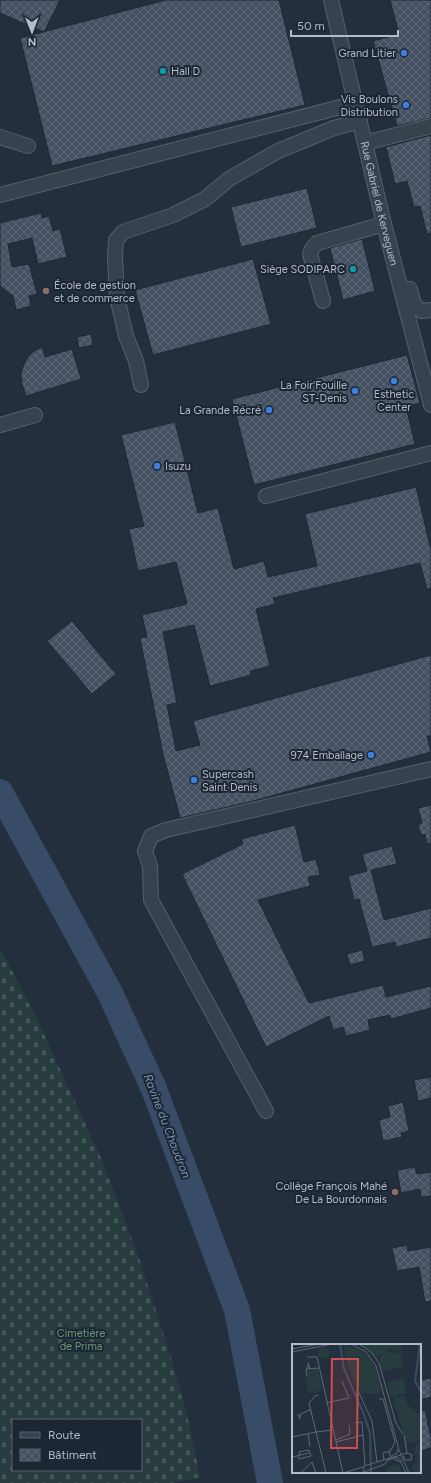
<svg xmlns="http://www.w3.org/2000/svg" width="431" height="1483" font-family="Figtree,sans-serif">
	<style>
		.cemetery { fill: url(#cemetery-stones); fill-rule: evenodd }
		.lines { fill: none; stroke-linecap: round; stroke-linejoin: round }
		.river { stroke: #394c67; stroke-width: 26 }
		.building { fill: url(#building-cross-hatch); stroke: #1f2835 }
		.minor-casing { stroke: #565f6c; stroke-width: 16 }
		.minor { stroke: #38414e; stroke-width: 14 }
		.shop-dot { fill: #3f7fe0; stroke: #1d2633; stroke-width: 1.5 }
		.culture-dot { fill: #0f9aa8; stroke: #1d2633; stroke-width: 1.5 }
		.education-dot { fill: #8d6e63; stroke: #1d2633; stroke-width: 1.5 }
		.labels { text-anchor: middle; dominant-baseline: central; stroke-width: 4; stroke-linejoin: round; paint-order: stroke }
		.poi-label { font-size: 11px; fill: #b4bcc9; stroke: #1d2633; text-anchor: end }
		.street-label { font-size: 11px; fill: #b4bcc9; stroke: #1d2633 }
		.park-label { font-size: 11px; fill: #6b9a76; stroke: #1d2633 }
		.water-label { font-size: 12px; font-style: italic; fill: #7c92b1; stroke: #1d2633 }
		.inset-river { fill: none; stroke: #394c67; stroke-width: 2 }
		.inset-road { fill: none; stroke: #5e6776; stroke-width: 1 }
		.view { fill: #ce4d50; fill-opacity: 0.15; stroke: #ce4d50; stroke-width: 2 }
		.inset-edge { fill: none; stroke: #b4bcc9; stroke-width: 2 }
	</style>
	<defs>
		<pattern id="cemetery-stones" width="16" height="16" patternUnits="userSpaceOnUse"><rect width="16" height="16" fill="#263c3f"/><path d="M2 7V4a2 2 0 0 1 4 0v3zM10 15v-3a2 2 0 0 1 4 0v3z" fill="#435659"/></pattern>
		<pattern id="building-cross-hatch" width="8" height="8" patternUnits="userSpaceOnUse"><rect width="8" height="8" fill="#455162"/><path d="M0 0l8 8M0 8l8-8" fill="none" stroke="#5d6877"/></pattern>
	</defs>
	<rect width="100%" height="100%" fill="#242f3e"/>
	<!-- cemetery -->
	<path class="cemetery" d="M0 948 37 1019 101 1158 138 1255 170 1354 187 1414 200 1477 172 1483H0ZM13 1420H141V1470H13Z"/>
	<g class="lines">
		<!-- river -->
		<path class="river" d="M0 792 110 993 154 1089 237 1310 270 1483"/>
	</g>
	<!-- building -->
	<g class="building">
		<path d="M0 0H60L44 32 0 13Z"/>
		<path d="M166 0H279L305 105 52 166 20 38Z"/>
		<path d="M390 0H431V118L397 126 373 41 399 34Z"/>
		<path d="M431 135V233L427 234 420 206 414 207 407 181 395 184 386 147Z"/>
		<path d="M307 188 317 228 241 247 231 207Z"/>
		<path d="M41 213 42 218 49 216 53 231 60 229 67 257 38 264 32 238 8 244 12 267 29 264 37 294 29 296 31 306 16 310 13 296 0 286V223Z"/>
		<path d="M362 239 375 291 343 300 330 248Z"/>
		<path d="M253 259 271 324 153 355 135 290Z"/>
		<path d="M91 334 93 345 79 348 77 337Z"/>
		<path d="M42 347 45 357 72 349 81 379 26 396 22 384 21 373 24 364 28 357 34 351Z"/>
		<path d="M407 355 420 403 406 407 415 444 254 485 232 399Z"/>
		<path d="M175 422 198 513 218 508 234 569 264 561 268 577 317 566 305 514 416 487 431 550V588L427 589 420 563 273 598 275 604 256 609 270 666 250 671 251 675 210 686 194 625 163 632 177 703 167 705 176 751 200 745 193 721 431 655V736H427L431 752 253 801 180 818 163 754 140 638 147 637 142 615 187 604 176 562 138 571 129 529 144 526 121 435Z"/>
		<path d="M72 621 116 674 92 694 47 641Z"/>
		<path d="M431 805V843L427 844 425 834 421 835 418 825 422 823 418 808Z"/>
		<path d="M295 825 304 862 316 859 320 875 308 877 310 886 258 900 309 1003 383 985 386 997 431 986V1008L391 1019 390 1015 368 1020 370 1030 346 1036 343 1027 333 1030 329 1016 266 1047 182 874 243 844 241 839Z"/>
		<path d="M392 846 397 864 371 870 384 920 431 908V938L396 947 395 942 372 947 359 899 354 900 348 876 367 871 362 854Z"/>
		<path d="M362 950 365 961 350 965 347 954Z"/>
		<path d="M431 1077V1098L418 1101 414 1080Z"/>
		<path d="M403 1102 409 1131 401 1133 402 1137 383 1141 379 1120 390 1117 388 1106Z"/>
		<path d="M415 1167 417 1174 431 1172V1196L421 1197 420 1189 401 1193 397 1170Z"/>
		<path d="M407 1245 408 1251 431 1247V1301L425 1302 419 1267 397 1271 392 1248Z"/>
		<path d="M431 1378V1397L420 1400V1380Z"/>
		<path d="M425 1410 431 1438V1448L420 1451V1411Z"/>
	</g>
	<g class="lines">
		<!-- minor casing -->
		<g class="minor-casing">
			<g id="minor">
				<path id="s1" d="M331 0 384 224 431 405"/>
				<path d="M0 137 28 146"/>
				<path d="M365 143 431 126"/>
				<path d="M0 195 356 103"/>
				<path d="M410 289 414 305 422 311 431 310"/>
				<path d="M323 301 310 254 312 249 317 243 384 224"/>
				<path d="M141 385 136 361 126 336 117 297 115 257 116 240 123 232 173 215 205 199 229 179 278 151 334 128 360 121"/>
				<path d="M0 425 35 415"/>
				<path d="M266 496 431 453"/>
				<path d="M266 1111 151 900 150 866 145 851 151 836 166 830 431 769"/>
			</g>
		</g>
		<!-- minor -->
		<use href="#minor" class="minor"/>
	</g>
	<!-- markers -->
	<g class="shop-dot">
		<circle cx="404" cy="53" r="4"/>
		<circle cx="406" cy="105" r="4"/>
		<circle cx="394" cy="381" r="4"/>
		<circle cx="355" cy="391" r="4"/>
		<circle cx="269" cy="410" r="4"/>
		<circle cx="157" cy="466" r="4"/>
		<circle cx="371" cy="755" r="4"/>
		<circle cx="194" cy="780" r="4"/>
	</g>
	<g class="culture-dot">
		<circle cx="163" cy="71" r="4"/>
		<circle cx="353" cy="269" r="4"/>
	</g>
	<g class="education-dot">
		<circle cx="46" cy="291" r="4"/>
		<circle cx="395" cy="1192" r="4"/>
	</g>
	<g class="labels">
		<!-- poi labels -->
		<g class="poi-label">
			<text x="396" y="53">Grand Litier</text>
			<text x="171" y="71" text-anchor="start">Hall D</text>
			<text x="398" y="99">Vis Boulons<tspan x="398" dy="13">Distribution</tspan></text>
			<text x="345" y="269">Siège SODIPARC</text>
			<text x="54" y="285" text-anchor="start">École de gestion<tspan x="54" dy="13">et de commerce</tspan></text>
			<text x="347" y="385">La Foir'Fouille<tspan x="347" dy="13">ST-Denis</tspan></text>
			<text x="394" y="394" text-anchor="middle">Esthetic<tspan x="394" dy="13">Center</tspan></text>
			<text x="261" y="410">La Grande Récré</text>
			<text x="165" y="466" text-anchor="start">Isuzu</text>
			<text x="363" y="755">974 Emballage</text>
			<text x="202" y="774" text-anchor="start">Supercash<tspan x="202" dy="13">Saint Denis</tspan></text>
			<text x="387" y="1186">Collège François Mahé<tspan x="387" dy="13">De La Bourdonnais</tspan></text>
		</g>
		<!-- street labels -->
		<g class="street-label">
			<text stroke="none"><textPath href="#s1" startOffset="209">Rue Gabriel de Kerveguen</textPath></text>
		</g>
		<!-- park labels -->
		<g class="park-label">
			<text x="81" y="1333">Cimetière<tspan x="81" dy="13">de Prima</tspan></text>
		</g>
		<!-- water labels -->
		<g class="water-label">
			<text transform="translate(167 1126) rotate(69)">Ravine du Chaudron</text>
		</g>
	</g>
	<!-- overview -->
	<g transform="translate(292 1344)">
		<rect width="129" height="129" fill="#242f3e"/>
		<path d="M69 0H109V8L96 5 94 7 109 10 111 22 91 27 87 15 93 7 85 14ZM52 1 66 5 75 11 54 15ZM26 9a6 6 0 1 1 12 0a6 6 0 1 1-12 0ZM26 24 30 46 16 49 14 35 17 34 15 26ZM112 34 114 49 98 53 95 38ZM112 52 116 61 129 72V96L122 98H114L102 59V53ZM106 120 111 129H94L95 123Z" fill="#263c3f"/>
		<path d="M125 99H129V129H123L120 123 125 116 122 108Z" fill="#263c3f"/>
		<path d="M75 11 83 23 89 46 86 50 67 49 56 23 54 15Z" fill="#263c3f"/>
		<path class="inset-river" d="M48 0 52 25 71 68 78 89 79 129M128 0 123 37 129 48"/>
		<path class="inset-road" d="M59 0 74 8 84 22 107 106 117 129M67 0 79 8 87 19 104 79 111 90M0 5 27 0M0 8 40 0M15 13H25L51 129M16 25V19L18 25M15 33 14 25 27 24M67 49 80 77 85 118M26 52 24 51 17 59 34 129M87 55H91L103 98 97 109 99 112M34 59 57 54 50 37M8 70V75L6 71H7L17 66H19M63 79 70 78 73 122M24 88 40 86M16 90 18 103M112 91 115 109M0 93 24 88M44 96 58 90 57 81M44 98 71 91M6 112 7 115 19 112 17 106 7 108 8 111M111 112 113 116H119L120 111 115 109M0 113 17 109M97 114 105 109 106 105M102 115 109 118 114 129M92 116 91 109 98 107M96 116 105 113 110 117M72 128 93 120 96 115M9 129 20 118 24 129M51 129 71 123M71 129 72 122 115 109"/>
		<path class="view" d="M40 15H66L65 104H39Z"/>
		<rect width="129" height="129" class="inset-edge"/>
	</g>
	<!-- legend -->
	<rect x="12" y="1419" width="130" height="52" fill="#1d2633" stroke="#59626f"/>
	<rect x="20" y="1432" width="20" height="6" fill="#38414e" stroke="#59626f"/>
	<text x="48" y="1439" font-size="12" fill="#b4bcc9">Route</text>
	<rect x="20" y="1449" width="20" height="12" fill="url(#building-cross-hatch)" stroke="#59626f"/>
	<text x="48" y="1459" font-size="12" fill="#b4bcc9">Bâtiment</text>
	<!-- north arrow -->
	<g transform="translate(32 32) rotate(179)" stroke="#1d2633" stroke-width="3" paint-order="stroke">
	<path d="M0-3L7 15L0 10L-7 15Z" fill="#b4bcc9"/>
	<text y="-6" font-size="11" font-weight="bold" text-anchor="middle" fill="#b4bcc9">N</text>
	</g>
	<!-- scale -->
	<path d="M291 30v6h107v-6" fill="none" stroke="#b4bcc9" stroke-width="2"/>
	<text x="297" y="30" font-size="12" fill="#b4bcc9" stroke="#1d2633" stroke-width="3" paint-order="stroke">50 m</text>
</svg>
